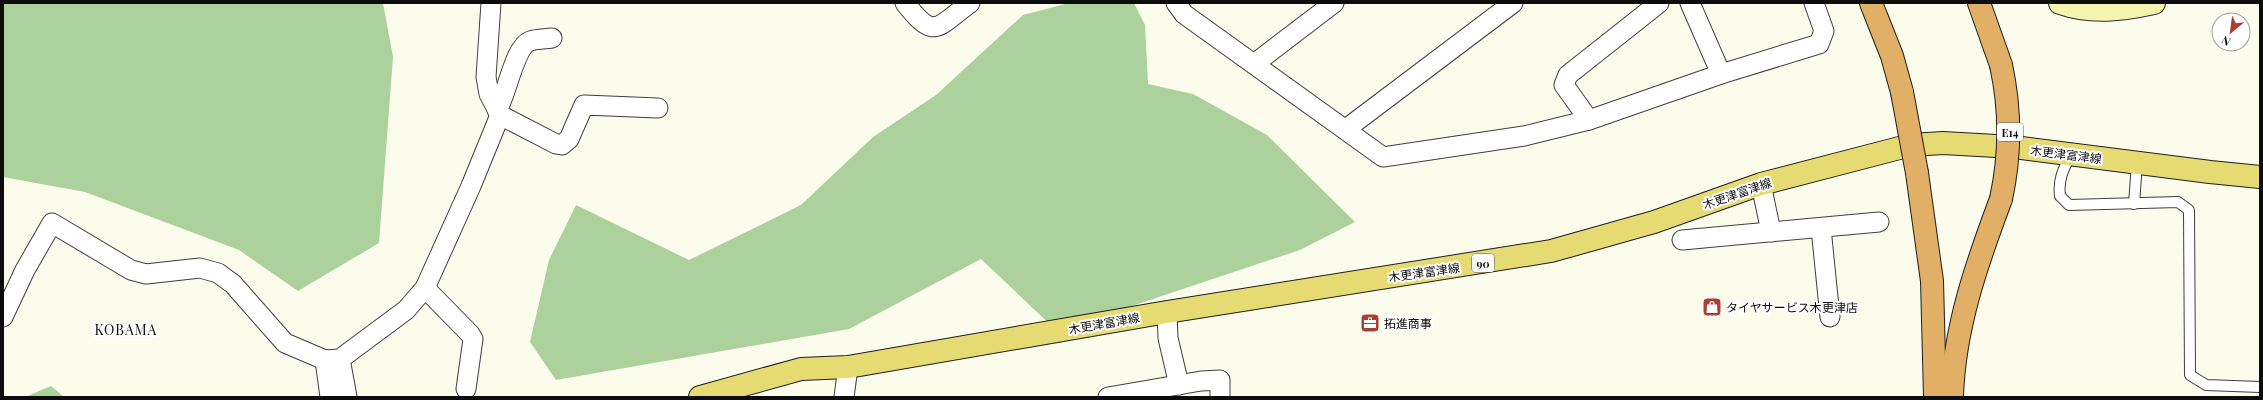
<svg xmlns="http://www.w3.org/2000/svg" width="2263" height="400" font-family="'Playfair Display','Noto Sans JP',serif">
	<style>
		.forest { fill: #add19c }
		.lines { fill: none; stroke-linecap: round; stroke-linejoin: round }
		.lane-casing { stroke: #3f3f3f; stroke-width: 12 }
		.street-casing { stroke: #3f3f3f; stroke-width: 21 }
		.secondary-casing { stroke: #2e2e2e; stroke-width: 24 }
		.primary-casing { stroke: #1d1d1d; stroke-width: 24 }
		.highway-casing { stroke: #1d1d1d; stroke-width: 24 }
		.lane { stroke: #fff; stroke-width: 10 }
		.street { stroke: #fff; stroke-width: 19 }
		.secondary { stroke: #f2f4b0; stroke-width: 22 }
		.primary { stroke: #e6da73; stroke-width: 22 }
		.highway { stroke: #e1af66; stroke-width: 22 }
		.highway-bridge-casing { stroke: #1d1d1d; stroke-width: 24; stroke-linecap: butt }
		.highway-bridge { stroke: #e1af66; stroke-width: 22 }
		.labels { text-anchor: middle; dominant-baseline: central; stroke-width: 4; stroke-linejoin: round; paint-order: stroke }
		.shield { fill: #fff; stroke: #555; stroke-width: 1 }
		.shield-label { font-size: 11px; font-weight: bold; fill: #0c0c0c }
		.street-label { font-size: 12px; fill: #0c0c0c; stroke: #fff }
		.poi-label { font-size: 12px; fill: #0c0c0c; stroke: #fff; text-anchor: start }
		.quarter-label { font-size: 14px; letter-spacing: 1px; fill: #0c0c0c; stroke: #fff }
	</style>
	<rect width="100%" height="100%" fill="#fcfced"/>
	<!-- forest -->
	<g class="forest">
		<path d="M3 3H383L393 57 379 243 298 291 239 250 85 192 3 177Z"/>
		<path d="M1069 3H1134L1145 25 1148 84 1193 94 1267 135 1355 222 1300 250 1057 331 981 259 849 329 556 380 530 342 549 260 576 205 689 260 801 205 873 137 936 95 1023 15Z"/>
		<path d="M51 386 64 397H25Z"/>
	</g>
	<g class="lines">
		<!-- lane casing -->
		<g class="lane-casing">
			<g id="lane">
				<path d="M2071 155C2063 169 2058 180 2060 196L2069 205 2178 202 2189 210 2190 375 2206 385 2260 387"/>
				<path d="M2134 204 2137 163"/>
			</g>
		</g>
		<!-- street casing -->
		<g class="street-casing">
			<g id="street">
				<path d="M905 3C935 41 936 28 970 3"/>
				<path d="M1176 3 1184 14 1383 157 1524 136 1589 120 1721 74 1819 44 1824 31 1814 3"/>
				<path d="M1690 3 1721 74"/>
				<path d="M1254 64 1334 3"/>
				<path d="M497 110C507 95 514 47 530 41 537 39 545 39 552 38"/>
				<path d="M500 115 556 144 562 145 569 139 584 105 658 108"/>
				<path d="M1589 120 1564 85 1568 75 1659 3"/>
				<path d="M1346 129 1513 3"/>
				<path d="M1761 184 1771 232"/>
				<path d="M1821 228 1830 317"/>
				<path d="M1682 240 1879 222"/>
				<path d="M425 288 470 334 473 339 466 389"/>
				<path d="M1167 312 1168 338 1179 385"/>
				<path d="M3 317 25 270 52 223 131 270 146 274 200 268 218 273 233 284 285 343 325 360 340 359 406 310 425 288 471 186 500 115 489 94 486 77 491 3"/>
				<path d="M340 359 347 397"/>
				<path d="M325 360 330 397"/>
				<path d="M844 397 848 367"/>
				<path d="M1108 397 1201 381 1220 380V397"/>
			</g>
		</g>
		<!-- secondary casing -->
		<g class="secondary-casing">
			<path id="secondary" d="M2060 3C2091 14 2122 10 2154 3"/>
		</g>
		<!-- primary casing -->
		<g class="primary-casing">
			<path id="primary" d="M700 397 801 369 848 367 1167 312 1551 251 1654 222 1761 184 1911 145 1943 143 2014 147 2210 172 2260 177"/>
		</g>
		<!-- highway casing -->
		<g class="highway-casing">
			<g id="highway">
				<path d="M1871 3 1892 56 1902 92"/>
				<path d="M1979 3 2001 65"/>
				<path d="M1917 173 1932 281 1935 397"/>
				<path d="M1952 397C1954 328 1977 263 2001 199"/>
			</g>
		</g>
		<!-- lane -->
		<use href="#lane" class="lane"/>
		<!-- street -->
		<use href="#street" class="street"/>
		<!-- secondary -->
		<use href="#secondary" class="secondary"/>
		<!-- primary -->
		<use href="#primary" class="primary"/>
		<!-- highway -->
		<use href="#highway" class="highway"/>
		<!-- highway-bridge casing -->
		<g class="highway-bridge-casing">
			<g id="highway-bridge">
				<path d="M2001 65C2011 111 2011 153 2001 199"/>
				<path d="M1902 92 1917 173"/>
			</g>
		</g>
		<!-- highway-bridge -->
		<use href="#highway-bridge" class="highway-bridge"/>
	</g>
	<!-- icons -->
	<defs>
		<g id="shop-square" transform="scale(1)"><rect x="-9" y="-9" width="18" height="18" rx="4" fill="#a94036" stroke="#fff"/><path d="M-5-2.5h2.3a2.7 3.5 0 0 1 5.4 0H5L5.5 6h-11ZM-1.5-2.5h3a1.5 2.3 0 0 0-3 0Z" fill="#fff"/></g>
		<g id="office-square" transform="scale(1)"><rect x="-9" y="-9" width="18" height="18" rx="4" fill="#a94036" stroke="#fff"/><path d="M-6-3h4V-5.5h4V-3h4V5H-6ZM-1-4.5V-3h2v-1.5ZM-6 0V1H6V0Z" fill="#fff"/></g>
	</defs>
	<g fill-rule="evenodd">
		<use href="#shop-square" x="1712" y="307"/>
		<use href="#office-square" x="1370" y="323"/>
	</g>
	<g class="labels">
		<!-- shield labels -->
		<g class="shield">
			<rect x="1997" y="123" width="26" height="18" rx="3"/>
			<rect x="1472" y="254" width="22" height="18" rx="3"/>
		</g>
		<g class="shield-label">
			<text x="2010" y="132">E14</text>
			<text x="1483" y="263">90</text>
		</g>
		<!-- street labels -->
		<g class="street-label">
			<text transform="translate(2066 154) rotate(7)">木更津富津線</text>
			<text transform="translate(1737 193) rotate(-19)">木更津富津線</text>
			<text transform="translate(1424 272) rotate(-8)">木更津富津線</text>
			<text transform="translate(1104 323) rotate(-10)">木更津富津線</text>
		</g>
		<!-- poi labels -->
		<g class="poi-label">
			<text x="1726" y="307">タイヤサービス木更津店</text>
			<text x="1384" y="323">拓進商事</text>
		</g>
		<!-- quarter labels -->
		<g class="quarter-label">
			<text x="126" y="329">KOBAMA</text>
		</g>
	</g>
	<!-- border -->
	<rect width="2263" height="400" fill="none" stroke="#0c0c0c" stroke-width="8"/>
	<!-- north arrow -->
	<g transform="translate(2231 32) rotate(209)"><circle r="19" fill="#ffffff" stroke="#9e9e9e"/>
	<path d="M0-3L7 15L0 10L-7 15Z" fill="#a94036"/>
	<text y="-6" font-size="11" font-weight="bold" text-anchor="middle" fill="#0c0c0c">N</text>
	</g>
</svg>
